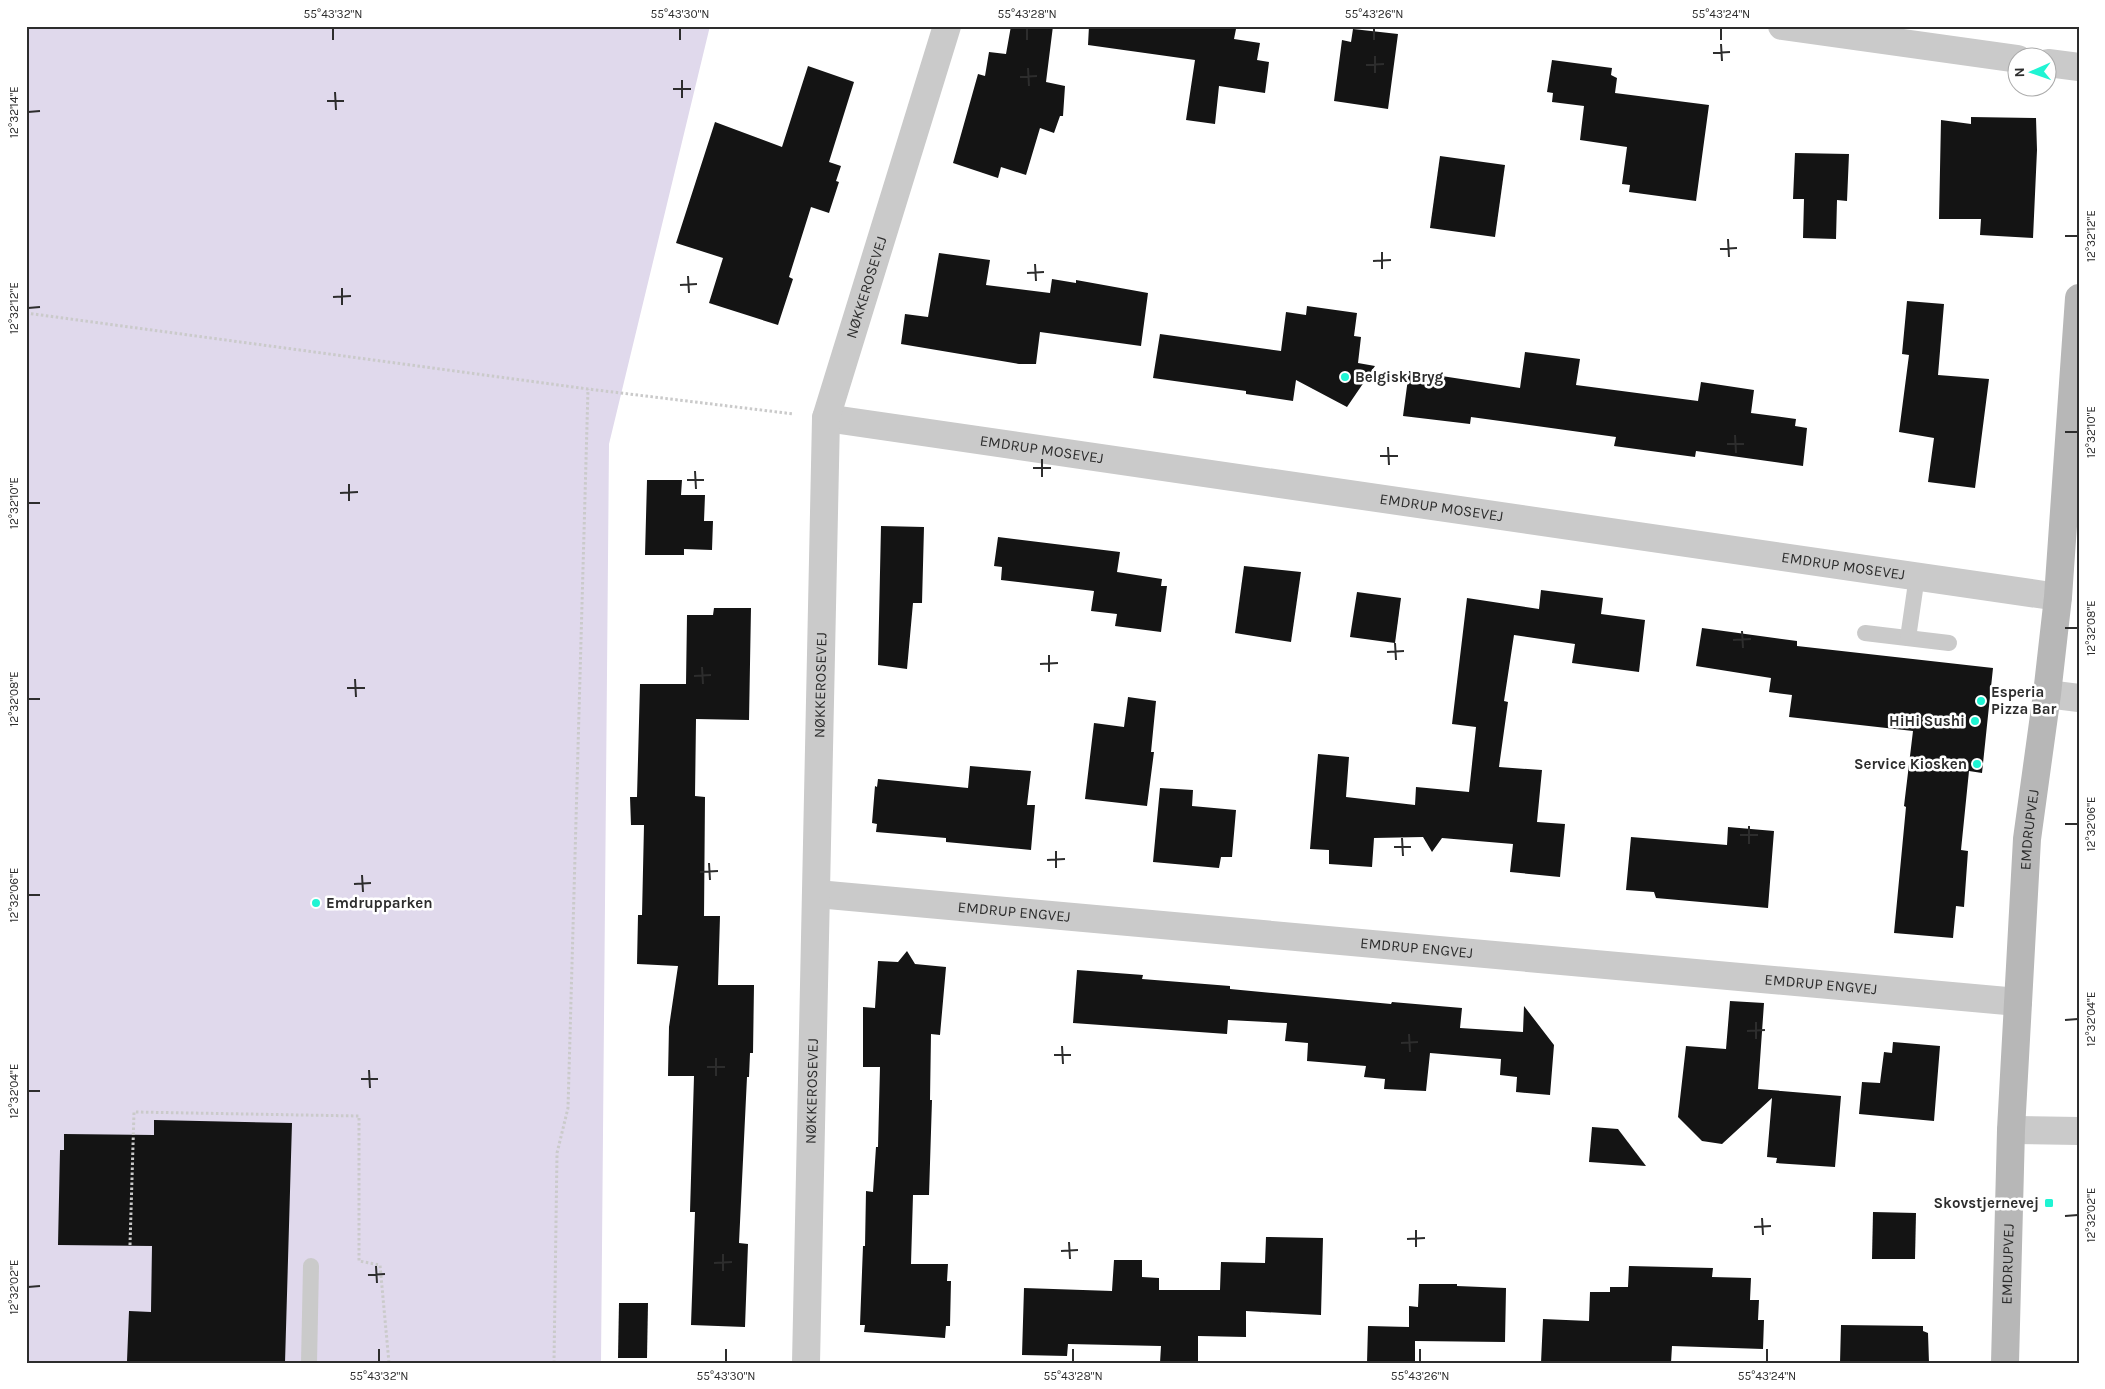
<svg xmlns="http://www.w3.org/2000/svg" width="2105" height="1389" font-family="Karla,sans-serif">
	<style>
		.green { fill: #e0d9ec }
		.building { fill: #141414 }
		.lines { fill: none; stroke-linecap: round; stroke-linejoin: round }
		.path { stroke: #cacaca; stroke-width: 3; stroke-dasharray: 2.5 2.5; stroke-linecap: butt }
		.lane { stroke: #cacaca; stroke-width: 16 }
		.street { stroke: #cacaca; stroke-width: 28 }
		.secondary { stroke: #b7b7b7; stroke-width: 28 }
		.ticks { fill: none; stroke: #2d2d2d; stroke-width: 2 }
		.poi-dot { fill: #1ff4d3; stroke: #fff; stroke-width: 2 }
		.labels { text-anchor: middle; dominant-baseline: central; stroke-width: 5; stroke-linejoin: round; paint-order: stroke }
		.street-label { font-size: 15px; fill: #2d2d2d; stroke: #fff }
		.poi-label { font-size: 15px; font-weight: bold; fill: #2d2d2d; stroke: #fff; text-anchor: start }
		.neatline { fill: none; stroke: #2d2d2d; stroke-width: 2 }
		.ticks-label { font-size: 12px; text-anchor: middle; fill: #2d2d2d }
	</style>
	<rect width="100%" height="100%" fill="#fff"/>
	<!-- green -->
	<path class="green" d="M26 26H710L609 444 601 1363H26Z"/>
	<!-- building -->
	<g class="building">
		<path d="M1011 26H1053L1046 82 1065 86 1063 116H1060L1054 133 1040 128 1026 175 1001 167 998 178 953 163 978 74 985 76 989 52 1006 54Z"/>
		<path d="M1089 26H1209L1236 29 1234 39 1260 43 1257 60 1269 62 1265 93 1219 86 1215 124 1186 120 1195 60 1088 45Z"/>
		<path d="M1353 29 1398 34 1388 109 1334 101 1342 40 1351 42Z"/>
		<path d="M1552 60 1612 68 1611 75 1617 78 1615 93 1709 105 1696 201 1629 192 1630 185 1622 184 1627 147 1580 140 1584 106 1552 102 1553 93 1547 92Z"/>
		<path d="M808 66 854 82 829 162 841 166 836 181 839 182 829 213 811 207 789 277 793 279 778 325 709 303 723 258 676 243 715 122 782 147Z"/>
		<path d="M1971 117 2036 118 2037 150 2033 238 1980 235 1981 219H1939L1941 120 1971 124Z"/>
		<path d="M1795 153 1849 154 1847 201 1837 200 1836 239 1803 238 1804 199H1793Z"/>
		<path d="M1440 156 1505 165 1495 237 1430 228Z"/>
		<path d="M939 253 990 260 986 285 1050 293 1052 279 1076 283V280L1148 293 1141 346 1040 332 1036 364H1019L901 344 905 314 928 317Z"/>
		<path d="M1907 301 1944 304 1938 375 1989 379 1975 488 1928 482 1934 438 1899 432 1909 355 1902 354Z"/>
		<path d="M1307 306 1357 313 1354 336 1361 337 1358 363 1375 366 1347 407 1296 380 1293 401 1246 394V391L1153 378 1160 334 1281 351 1286 312 1306 315Z"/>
		<path d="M1525 352 1580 359 1576 385 1698 401 1701 382 1754 390 1751 413 1796 419 1795 426 1807 428 1803 466 1696 451 1695 457 1614 446 1616 437 1471 417 1470 424 1403 416 1409 371 1520 388Z"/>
		<path d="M647 480H682L681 495H705L704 521H713L712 550 684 549V555H645Z"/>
		<path d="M881 526 924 527 922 603H913L907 669 878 665Z"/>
		<path d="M998 537 1120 552 1117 572 1162 579 1161 586H1167L1161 632 1115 626 1117 614 1091 611 1094 591 1001 580 1002 567 994 566Z"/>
		<path d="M1244 566 1301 572 1291 642 1235 633Z"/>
		<path d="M1541 590 1603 598 1601 614 1645 620 1639 672 1572 663 1575 644 1514 635 1504 701 1508 702 1499 767 1542 770 1537 822 1565 824 1560 877 1510 872 1513 844 1442 838 1432 852 1423 837 1374 838 1372 867 1329 864V850L1310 849 1318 754 1349 757 1346 797 1415 805 1416 787 1469 792 1476 727 1452 724 1467 598 1539 609Z"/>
		<path d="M1357 592 1401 598 1395 643 1350 637Z"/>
		<path d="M714 608H751L749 720 696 719 695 796 705 797 704 916H720L718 985H754L753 1053H750L749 1077H747L739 1243 748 1244 745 1327 691 1325 695 1212H690L694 1076H668L669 1027 678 966 637 964 638 915H642L644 825H631L630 797H637L640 684H686L687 615H713Z"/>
		<path d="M1702 628 1797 641V646L1993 668 1982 773 1969 771 1961 850 1968 851 1964 907 1956 906 1953 938 1894 933 1906 807 1904 806 1913 731 1789 717 1792 695 1769 692 1771 678 1696 666Z"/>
		<path d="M1128 697 1156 701 1151 752H1154L1147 806 1085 799 1094 723 1124 727Z"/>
		<path d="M970 766 1031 771 1027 805H1035L1031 850 946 842V838L876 832 877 824 872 823 875 786 877 787 878 779 968 788Z"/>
		<path d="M1160 788 1193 790 1192 806 1236 810 1232 857H1221L1219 868 1153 862Z"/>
		<path d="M1728 827 1774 831 1768 908 1656 898 1654 892 1626 890 1631 837 1727 845Z"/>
		<path d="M907 951 915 964 946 967 940 1035 931 1034 930 1100H932L929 1195H913L911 1264H948L947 1281H951L950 1326H946L945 1338 864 1332 865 1325H860L863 1246H865L866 1191 873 1192 876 1147H878L880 1067H863V1007L875 1008 878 961 898 962Z"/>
		<path d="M1077 970 1143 975 1142 979 1230 986V989L1391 1004 1392 1002 1462 1008 1460 1028 1523 1032 1524 1006 1554 1045 1550 1095 1516 1092 1517 1077 1500 1075 1501 1059 1430 1053 1426 1091 1384 1089 1385 1079 1364 1077 1366 1066 1307 1061 1308 1043 1285 1041 1287 1023 1228 1020 1227 1034 1073 1023Z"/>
		<path d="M1730 1001 1764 1003 1758 1089 1841 1096 1835 1167 1776 1163 1777 1158 1767 1157 1772 1098 1722 1144 1702 1141 1678 1117 1686 1046 1726 1049Z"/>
		<path d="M1893 1042 1940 1046 1934 1121 1859 1114 1862 1082 1880 1083 1884 1052 1892 1053Z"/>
		<path d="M154 1120 292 1123 285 1363H149L127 1361 129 1311 151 1312 152 1246 58 1245 60 1150H64V1134L154 1135Z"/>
		<path d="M1592 1127 1618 1129 1646 1166 1589 1162Z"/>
		<path d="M1873 1212 1916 1213 1915 1259H1872Z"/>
		<path d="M1266 1237 1323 1238 1321 1315 1246 1311V1337L1198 1336V1363H1160L1161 1346 1068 1344 1067 1356 1022 1355 1024 1288 1112 1291 1114 1260H1142V1277L1159 1278V1290H1220L1221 1262 1265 1263Z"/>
		<path d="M1629 1266 1713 1268 1712 1277 1751 1278 1750 1300H1759L1758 1320H1764L1763 1349 1672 1346 1671 1363H1541L1543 1319 1589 1321 1590 1292H1610V1287H1628Z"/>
		<path d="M1419 1284H1457V1286L1506 1288 1505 1342 1415 1341V1363H1367L1368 1326 1409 1327V1306L1418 1307Z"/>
		<path d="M619 1303H648L647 1358H618Z"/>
		<path d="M1841 1325 1923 1326V1331L1928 1333 1929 1363H1840Z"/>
	</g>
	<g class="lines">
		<!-- path -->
		<g class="path">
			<path d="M26 313 588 389 794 414"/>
			<path d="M130 1245 134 1112 359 1116V1261L380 1265 389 1363"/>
			<path d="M554 1363 557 1153 568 1108 588 389"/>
		</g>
		<!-- lane -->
		<g class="lane">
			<path d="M1865 633 1949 643"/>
			<path d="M1908 638 1917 576"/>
			<path d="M309 1363 311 1266"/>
		</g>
		<!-- street -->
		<g class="street">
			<path d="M1782 26 2018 59"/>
			<path d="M2048 63 2079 67"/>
			<path id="s1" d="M826 418 2058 597"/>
			<path d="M2047 694 2079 698"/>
			<path id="s2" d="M817 894 2018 1002"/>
			<path d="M2011 1130 2079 1131"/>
			<path id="s3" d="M806 1363 826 418 947 26"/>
		</g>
		<!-- secondary -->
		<path class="secondary" id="s4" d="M2005 1363 2011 1130 2027 839 2047 694 2058 597 2079 298"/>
	</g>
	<!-- ticks -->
	<path class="ticks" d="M333 28V40M680 28V40M1027 28V40M1374 28V40M1721 28V40M1721 44 1722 61M1713 53 1730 52M1375 56V73M1366 65 1384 64M1028 68 1029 86M1020 77 1037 76M682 80V98M673 89H691M335 92 336 110M327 101H344M28 112 40 111M2065 236H2078M1728 239 1729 257M1720 249 1737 248M1382 252V269M1373 261 1391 260M1035 264 1036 281M1027 273 1044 272M688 276 689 293M680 285 697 284M342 288V305M333 297 351 296M28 308 40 307M2065 432H2078M1735 435 1736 453M1727 444H1744M1388 447 1389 465M1380 456H1398M1042 459V477M1033 468H1051M695 471 696 489M687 480H704M349 484V501M340 493 358 492M28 503H40M2065 628H2078M1742 631 1743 648M1733 640 1751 639M1395 643 1396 660M1387 652 1404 651M1049 655V672M1040 664 1058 663M702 667 703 684M694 676 711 675M355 679 356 697M347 688H365M28 699H40M2065 824H2078M1749 826V844M1740 835H1758M1402 838 1403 856M1394 847H1411M1056 851V868M1047 860 1065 859M709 863 710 880M700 872 718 871M362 875 363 892M354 884 371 883M28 895H40M2065 1020 2078 1019M1756 1022V1039M1747 1031 1765 1030M1409 1034 1410 1052M1401 1043 1418 1042M1062 1046 1063 1064M1054 1055H1071M716 1058V1076M707 1067H725M369 1070 370 1088M361 1079H378M28 1091H40M2065 1216 2078 1215M1762 1218 1763 1235M1754 1227 1771 1226M1416 1230V1247M1407 1239 1425 1238M1069 1242 1070 1259M1061 1251 1078 1250M723 1254V1271M714 1263 732 1262M376 1266 377 1283M368 1275 385 1274M28 1287 40 1286M379 1349V1362M726 1349V1362M1073 1349V1362M1420 1349V1362M1767 1349V1362"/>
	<!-- markers -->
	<g class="poi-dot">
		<circle cx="1345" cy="377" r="5"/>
		<circle cx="1981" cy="701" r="5"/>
		<circle cx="1975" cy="721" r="5"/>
		<circle cx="1977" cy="764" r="5"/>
		<circle cx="316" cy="903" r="5"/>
		<rect x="2044" y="1198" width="10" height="10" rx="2.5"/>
	</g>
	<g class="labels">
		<!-- street labels -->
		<g class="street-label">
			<text stroke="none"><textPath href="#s3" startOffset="1082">NØKKEROSEVEJ</textPath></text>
			<text stroke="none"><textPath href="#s1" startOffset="218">EMDRUP MOSEVEJ</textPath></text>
			<text stroke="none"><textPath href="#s1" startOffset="622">EMDRUP MOSEVEJ</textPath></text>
			<text stroke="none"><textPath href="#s1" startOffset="1028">EMDRUP MOSEVEJ</textPath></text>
			<text stroke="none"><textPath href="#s3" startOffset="678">NØKKEROSEVEJ</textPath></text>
			<text stroke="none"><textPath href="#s4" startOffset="534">EMDRUPVEJ</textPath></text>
			<text stroke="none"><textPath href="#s2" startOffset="198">EMDRUP ENGVEJ</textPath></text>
			<text stroke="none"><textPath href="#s2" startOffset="602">EMDRUP ENGVEJ</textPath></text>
			<text stroke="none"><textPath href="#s2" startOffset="1008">EMDRUP ENGVEJ</textPath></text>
			<text stroke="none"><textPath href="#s3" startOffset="272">NØKKEROSEVEJ</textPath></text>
			<text stroke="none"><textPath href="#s4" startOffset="99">EMDRUPVEJ</textPath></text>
		</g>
		<!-- poi labels -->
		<g class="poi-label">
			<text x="1355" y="377">Belgisk Bryg</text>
			<text x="1991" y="692">Esperia<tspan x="1991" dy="17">Pizza Bar</tspan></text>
			<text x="1965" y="721" text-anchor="end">HiHi Sushi</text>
			<text x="1967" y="764" text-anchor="end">Service Kiosken</text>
			<text x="326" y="903">Emdrupparken</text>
			<text x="2039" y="1203" text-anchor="end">Skovstjernevej</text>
		</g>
	</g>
	<!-- border -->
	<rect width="2105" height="1389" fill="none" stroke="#ffffff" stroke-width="55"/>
	<!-- north arrow -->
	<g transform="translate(2032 72) rotate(268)"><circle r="24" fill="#ffffff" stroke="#ababab"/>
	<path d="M0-4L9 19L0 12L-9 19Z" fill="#1ff4d3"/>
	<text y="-8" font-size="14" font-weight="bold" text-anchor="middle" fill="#2d2d2d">N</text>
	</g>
	<rect x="28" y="28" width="2050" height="1334" class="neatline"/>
	<g class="ticks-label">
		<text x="333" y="18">55°43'32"N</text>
		<text x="680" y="18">55°43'30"N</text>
		<text x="1027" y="18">55°43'28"N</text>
		<text x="1374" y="18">55°43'26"N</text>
		<text x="1721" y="18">55°43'24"N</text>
		<text transform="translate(14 112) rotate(-90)" y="4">12°32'14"E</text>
		<text transform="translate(2091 236) rotate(-90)" y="4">12°32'12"E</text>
		<text transform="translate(14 308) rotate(-90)" y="4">12°32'12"E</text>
		<text transform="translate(2091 432) rotate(-90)" y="4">12°32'10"E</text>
		<text transform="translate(14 503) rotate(-90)" y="4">12°32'10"E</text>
		<text transform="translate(2091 628) rotate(-90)" y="4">12°32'08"E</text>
		<text transform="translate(14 699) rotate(-90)" y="4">12°32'08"E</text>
		<text transform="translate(2091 824) rotate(-90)" y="4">12°32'06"E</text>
		<text transform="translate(14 895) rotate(-90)" y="4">12°32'06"E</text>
		<text transform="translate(2091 1019) rotate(-90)" y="4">12°32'04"E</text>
		<text transform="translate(14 1091) rotate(-90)" y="4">12°32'04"E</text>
		<text transform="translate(2091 1215) rotate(-90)" y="4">12°32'02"E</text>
		<text transform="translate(14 1287) rotate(-90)" y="4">12°32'02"E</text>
		<text x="379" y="1380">55°43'32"N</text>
		<text x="726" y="1380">55°43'30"N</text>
		<text x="1073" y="1380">55°43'28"N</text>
		<text x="1420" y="1380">55°43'26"N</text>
		<text x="1767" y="1380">55°43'24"N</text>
	</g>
</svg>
